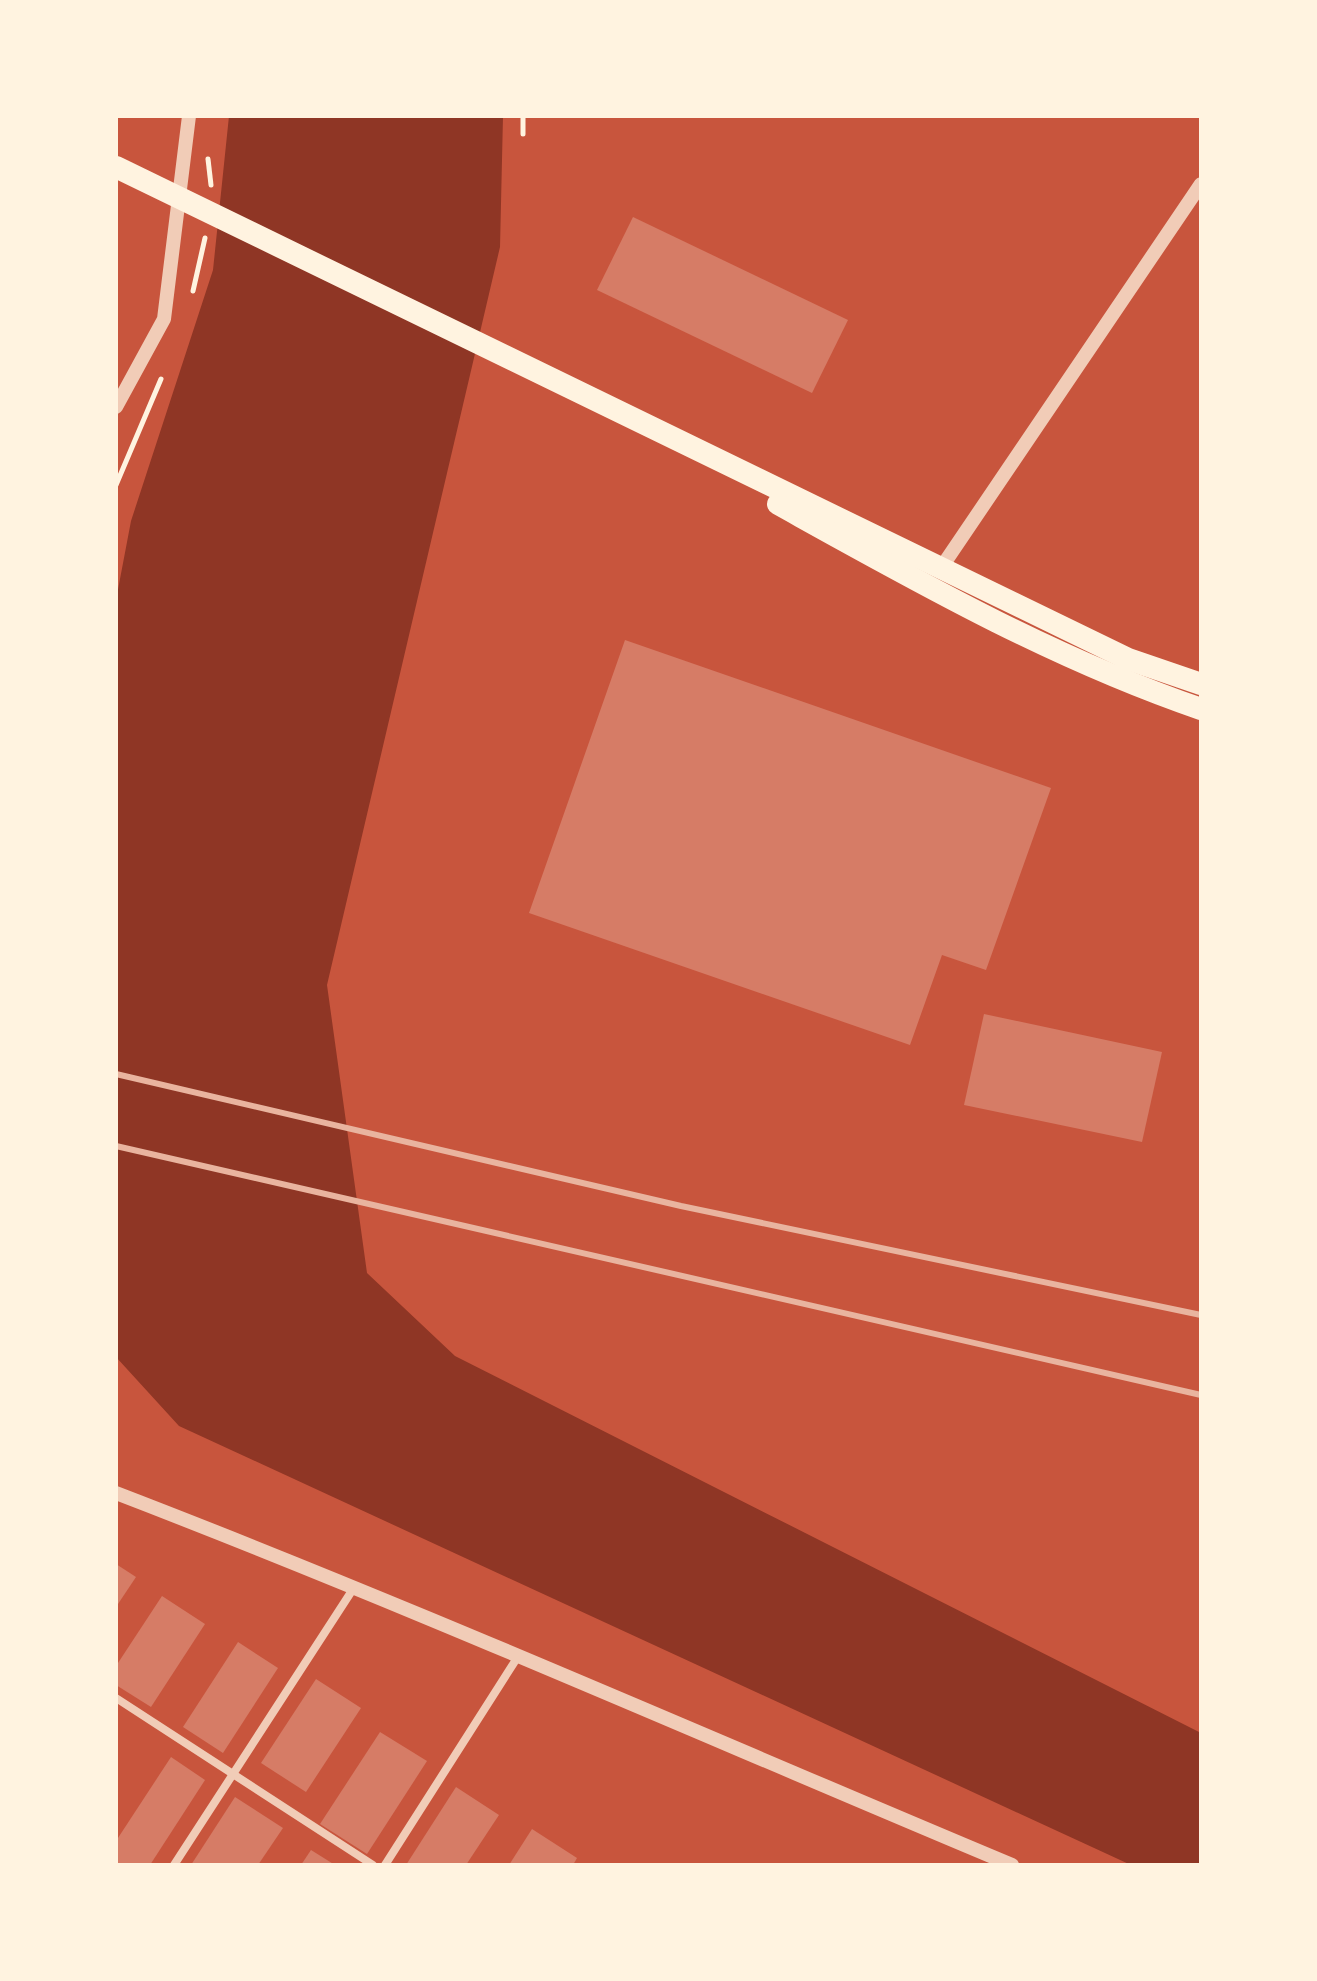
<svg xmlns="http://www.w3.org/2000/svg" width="1317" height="1981" font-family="'Zilla Slab',serif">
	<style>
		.water { fill: #8f3625 }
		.building { fill: #d67c66 }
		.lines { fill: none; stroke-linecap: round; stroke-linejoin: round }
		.path { stroke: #fff3e0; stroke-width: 5 }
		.minor { stroke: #f1ccb7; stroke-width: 8 }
		.tertiary { stroke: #f1ccb7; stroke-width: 14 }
		.trunk { stroke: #fff3e0; stroke-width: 22 }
		.rail { stroke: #e9b49f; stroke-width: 6 }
	</style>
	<rect width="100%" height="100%" fill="#c8553d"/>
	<!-- water -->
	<path class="water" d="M229 116H503L500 247 327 985 367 1273 455 1356 1201 1733V1865H1131L179 1426 116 1357V600L131 521 213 270Z"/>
	<!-- building -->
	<g class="building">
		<path d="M633 217 848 320 812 393 597 290Z"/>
		<path d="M625 640 1051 788 986 970 942 955 910 1045 529 913Z"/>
		<path d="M984 1014 1162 1052 1142 1142 964 1105Z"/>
		<path d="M116 1564 136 1577 116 1607Z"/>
		<path d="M162 1596 205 1624 151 1707 116 1685V1666Z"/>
		<path d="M238 1642 278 1668 223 1753 183 1727Z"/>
		<path d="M316 1679 361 1708 306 1792 261 1763Z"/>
		<path d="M380 1732 427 1761 367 1854 320 1824Z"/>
		<path d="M171 1757 205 1780 150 1865H116V1841Z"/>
		<path d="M456 1787 499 1815 466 1865H406Z"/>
		<path d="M235 1797 283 1828 258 1865H191Z"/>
		<path d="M532 1829 577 1858 573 1865H509Z"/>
		<path d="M311 1850 335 1865H301Z"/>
	</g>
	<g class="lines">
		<!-- path -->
		<g class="path">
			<path d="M523 134V116"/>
			<path d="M208 159 211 185"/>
			<path d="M193 291 205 238"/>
			<path d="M116 485 161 379"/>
		</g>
		<!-- minor -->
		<g class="minor">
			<path d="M116 1698 373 1865"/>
			<path d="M174 1865 355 1586"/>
			<path d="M385 1865 517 1658"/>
		</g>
		<!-- tertiary -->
		<g class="tertiary">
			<path d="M116 407 164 319 189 116"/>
			<path d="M941 568 1201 184"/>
			<path d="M116 1493C418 1609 713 1740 1012 1865"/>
		</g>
		<!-- trunk -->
		<g class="trunk">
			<path d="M116 167 1128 659 1201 684"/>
			<path d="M778 504C915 580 1052 658 1201 709"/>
		</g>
		<!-- rail -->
		<g class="rail">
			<path d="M116 1074 681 1206 1201 1315"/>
			<path d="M116 1146 1201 1395"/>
		</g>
	</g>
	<!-- border -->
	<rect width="1317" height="1981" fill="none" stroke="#fff3e0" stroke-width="236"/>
</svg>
